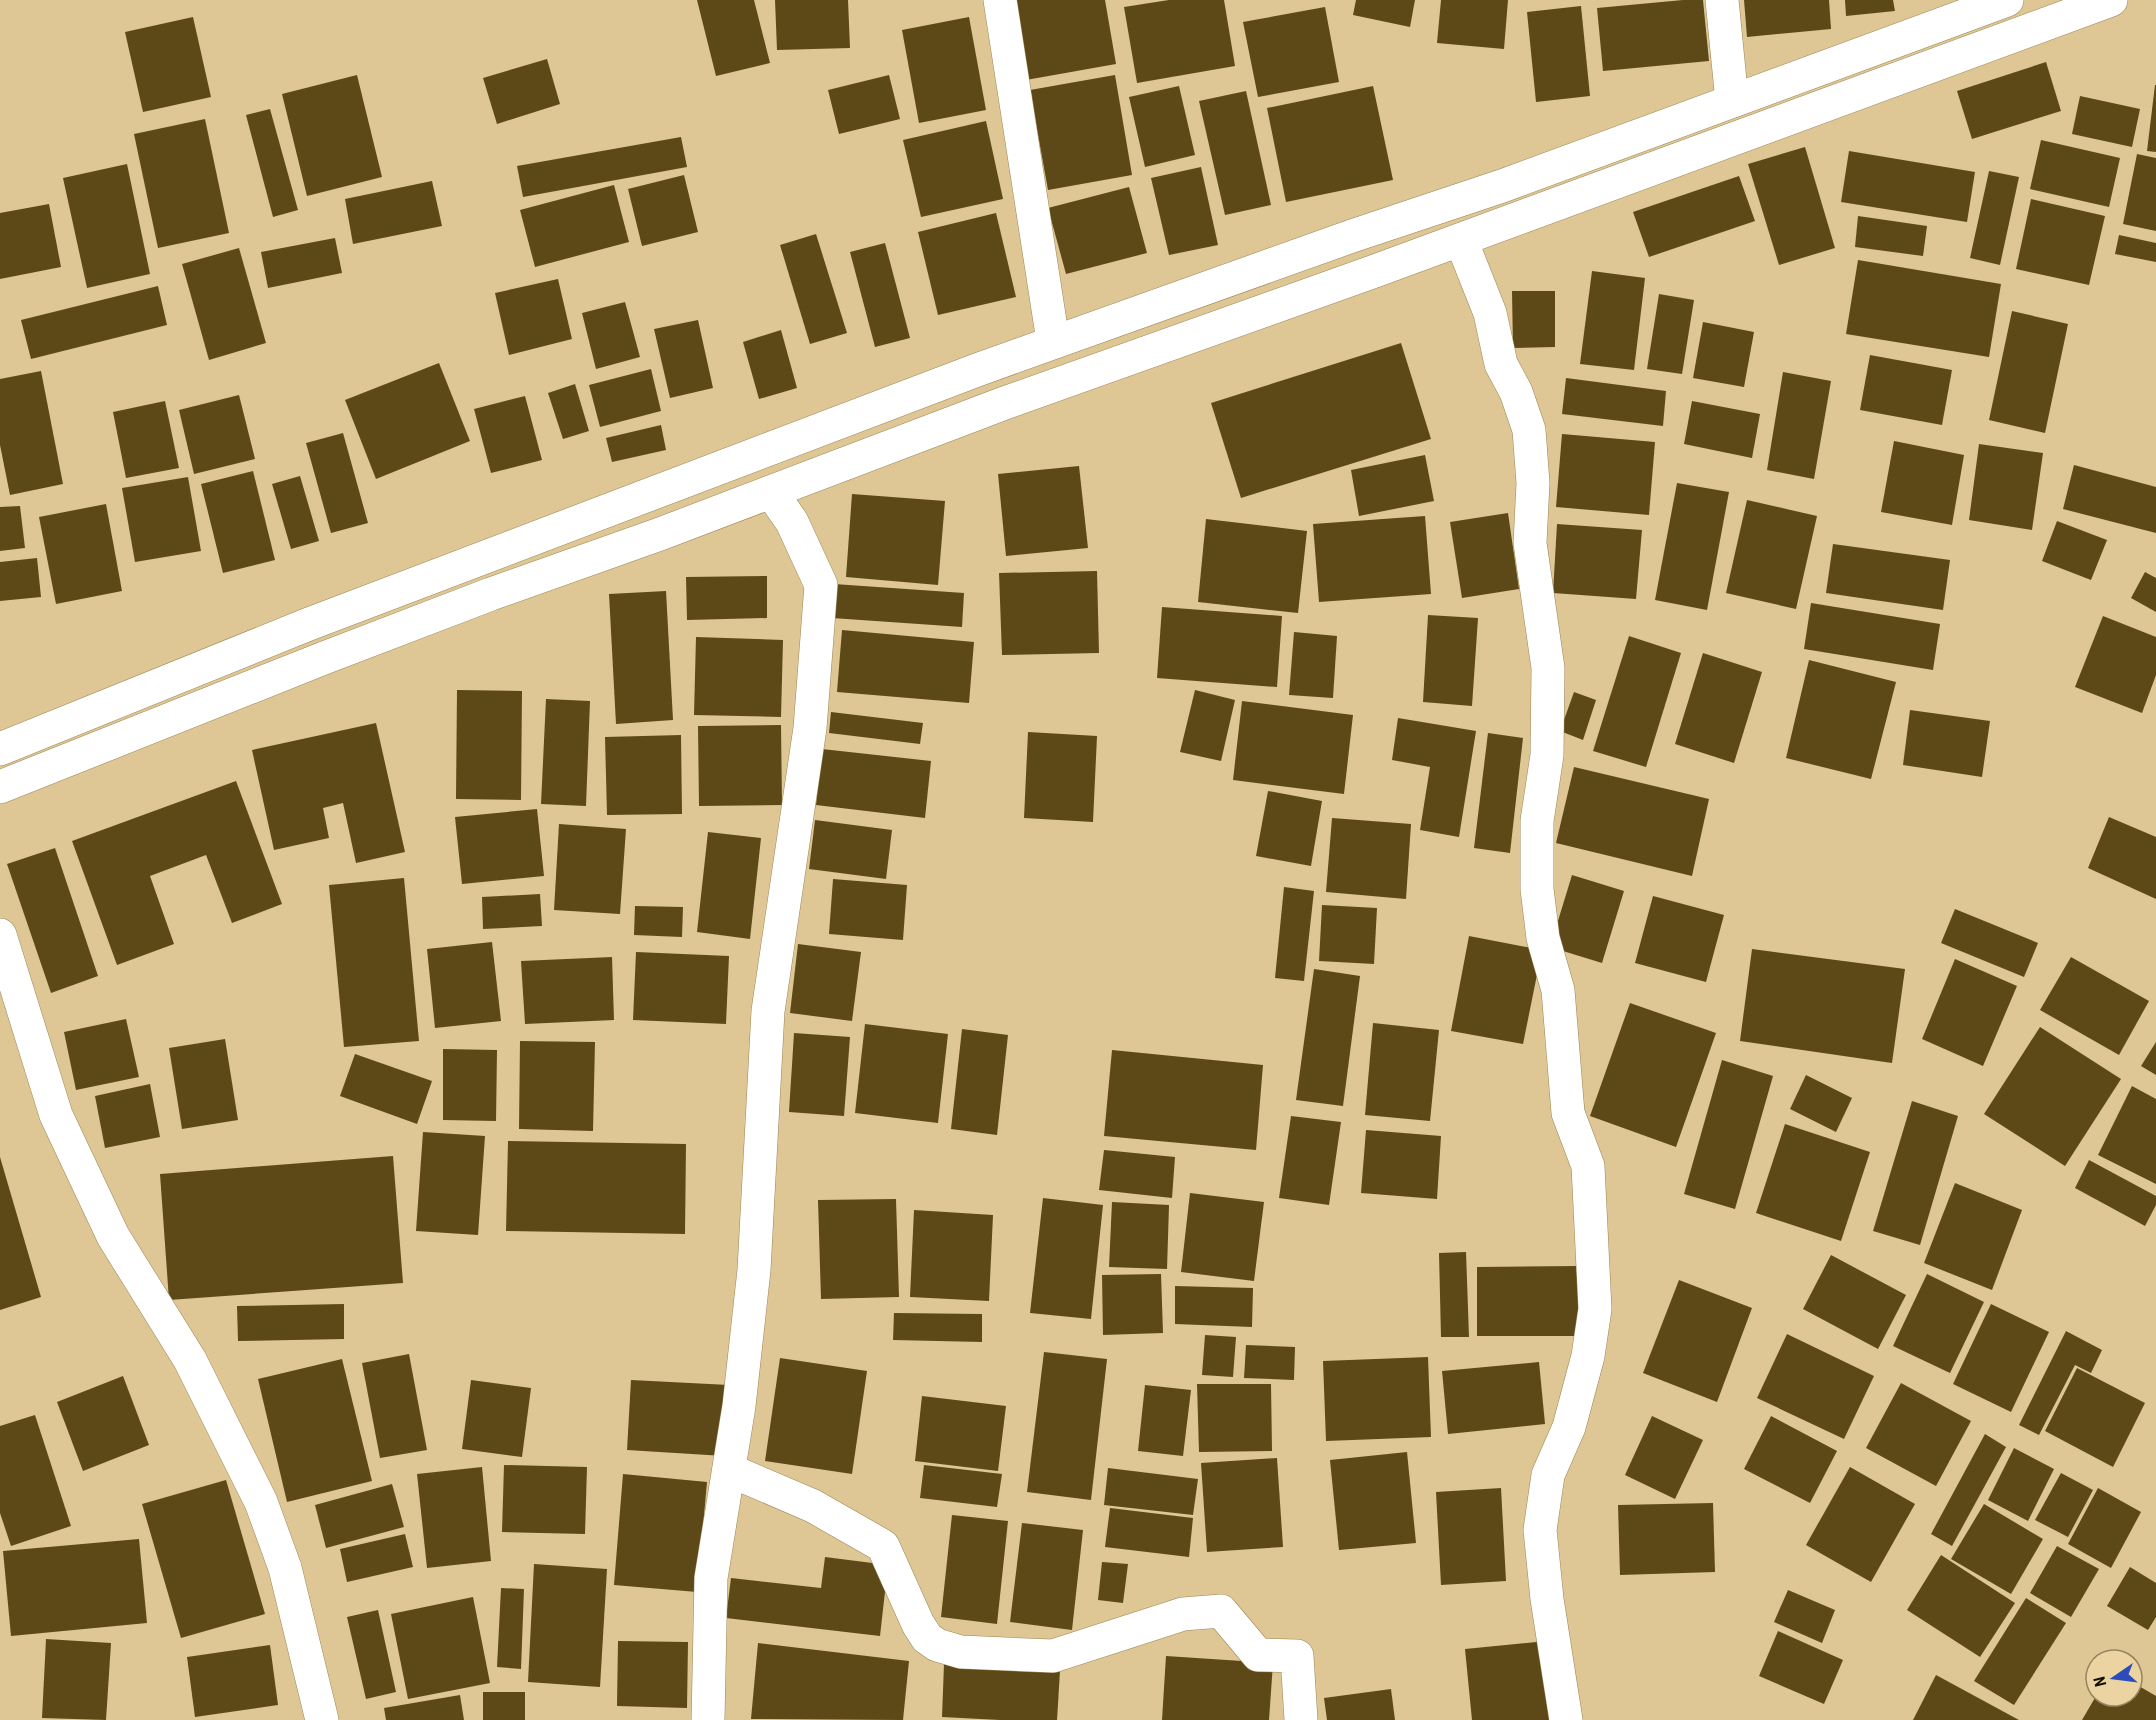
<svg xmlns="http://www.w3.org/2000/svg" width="2156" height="1720" font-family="'Roboto Condensed',sans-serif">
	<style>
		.building { fill: #5d4917 }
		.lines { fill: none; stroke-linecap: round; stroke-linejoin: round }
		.minor-casing { stroke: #9b8555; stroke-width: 34 }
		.minor { stroke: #fff; stroke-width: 33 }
	</style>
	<rect width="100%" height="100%" fill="#dec794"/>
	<!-- building -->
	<g class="building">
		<path d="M697 0H754L770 63 716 76Z"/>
		<path d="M775 0H848L850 48 777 50Z"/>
		<path d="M1013 0H1105L1116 64 1026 80Z"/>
		<path d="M1169 0H1224L1235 66 1137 83 1124 7Z"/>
		<path d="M1356 0H1415L1410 27 1353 15Z"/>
		<path d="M1441 0H1508L1504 49 1437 43Z"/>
		<path d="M1683 0H1703L1709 61 1603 71 1597 8Z"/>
		<path d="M1744 0H1829L1831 29 1747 37Z"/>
		<path d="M1845 0H1893L1895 11 1846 16Z"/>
		<path d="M1581 6 1590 96 1536 102 1527 12Z"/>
		<path d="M1325 7 1339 82 1258 97 1243 22Z"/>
		<path d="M193 17 211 97 143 112 125 32Z"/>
		<path d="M969 17 986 110 919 123 902 30Z"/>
		<path d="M547 59 560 104 497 124 483 78Z"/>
		<path d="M2046 62 2061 111 1972 139 1957 91Z"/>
		<path d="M357 75 382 177 307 196 282 94Z"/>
		<path d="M889 75 900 119 839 134 828 90Z"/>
		<path d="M1115 75 1132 175 1048 190 1030 90Z"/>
		<path d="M2155 85H2156V152L2147 151Z"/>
		<path d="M1179 86 1195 155 1145 167 1129 97Z"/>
		<path d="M1373 86 1393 180 1286 202 1267 108Z"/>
		<path d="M1246 91 1271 205 1225 215 1199 101Z"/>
		<path d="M2080 96 2140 109 2132 147 2072 134Z"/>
		<path d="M270 109 298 210 273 217 246 115Z"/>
		<path d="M205 119 229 233 158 248 134 134Z"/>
		<path d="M986 121 1003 199 921 217 903 140Z"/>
		<path d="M681 137 687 167 523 197 517 166Z"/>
		<path d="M2041 140 2120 158 2109 207 2030 189Z"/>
		<path d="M1805 147 1835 248 1779 265 1748 164Z"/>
		<path d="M1849 151 1975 172 1967 222 1841 202Z"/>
		<path d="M2137 154 2156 158V231L2123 224Z"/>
		<path d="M127 164 150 274 87 288 63 178Z"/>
		<path d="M1201 167 1218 245 1169 255 1151 178Z"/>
		<path d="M1989 171 2019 177 2000 265 1970 258Z"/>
		<path d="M684 175 698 232 642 246 628 189Z"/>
		<path d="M1739 176 1755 221 1649 257 1633 212Z"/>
		<path d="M432 181 442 226 353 244 345 199Z"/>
		<path d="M614 185 629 242 535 267 520 210Z"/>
		<path d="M1129 187 1147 253 1066 274 1048 208Z"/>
		<path d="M2031 199 2105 216 2089 285 2016 269Z"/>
		<path d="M49 204 61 267 0 279V213Z"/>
		<path d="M996 213 1016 297 938 315 918 232Z"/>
		<path d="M1858 216 1927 226 1923 256 1855 247Z"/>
		<path d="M816 234 847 333 810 344 780 245Z"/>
		<path d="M2119 235 2156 243V262L2115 254Z"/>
		<path d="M335 238 342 273 268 288 261 252Z"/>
		<path d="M885 243 910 338 875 347 850 252Z"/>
		<path d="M239 248 266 343 209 360 182 264Z"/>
		<path d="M1858 260 2001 284 1989 357 1846 334Z"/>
		<path d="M1592 271 1645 278 1634 370 1580 364Z"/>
		<path d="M558 279 572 339 509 355 495 293Z"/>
		<path d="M158 286 167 325 31 359 21 320Z"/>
		<path d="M1512 291H1555V347L1513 348Z"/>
		<path d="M1659 294 1694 300 1682 374 1647 369Z"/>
		<path d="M625 302 640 357 596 369 582 313Z"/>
		<path d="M2012 311 2068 324 2045 433 1989 420Z"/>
		<path d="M698 320 713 388 670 398 654 329Z"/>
		<path d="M1703 322 1754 332 1744 387 1693 378Z"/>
		<path d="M781 330 797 388 759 399 743 342Z"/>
		<path d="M1401 343 1431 439 1241 498 1211 403Z"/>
		<path d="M1870 355 1952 370 1942 425 1860 410Z"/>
		<path d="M439 363 470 441 376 479 345 400Z"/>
		<path d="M651 369 661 411 600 427 589 385Z"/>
		<path d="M41 371 63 484 10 495 0 445V379Z"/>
		<path d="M1783 372 1831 381 1814 479 1767 470Z"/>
		<path d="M1566 378 1666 391 1663 426 1562 414Z"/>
		<path d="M575 384 589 431 563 439 548 393Z"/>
		<path d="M239 395 255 459 194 474 179 410Z"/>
		<path d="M525 396 542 460 491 473 474 409Z"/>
		<path d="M165 401 179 468 126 478 113 412Z"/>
		<path d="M1692 401 1760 414 1752 458 1684 444Z"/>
		<path d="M661 425 666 450 612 462 606 438Z"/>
		<path d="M343 433 368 523 331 533 306 443Z"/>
		<path d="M1562 434 1655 442 1649 515 1556 507Z"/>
		<path d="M1894 441 1964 455 1952 525 1881 512Z"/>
		<path d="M1979 444 2043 453 2032 530 1969 520Z"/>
		<path d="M1425 455 1434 501 1359 516 1351 470Z"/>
		<path d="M2074 465 2156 487V533L2063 509Z"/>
		<path d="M1079 466 1088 548 1006 556 998 474Z"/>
		<path d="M253 471 275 560 223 573 201 484Z"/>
		<path d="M300 476 319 541 291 549 272 484Z"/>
		<path d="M188 477 201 551 135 562 122 488Z"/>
		<path d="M1677 483 1729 492 1707 610 1655 600Z"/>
		<path d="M852 494 945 501 938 585 846 577Z"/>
		<path d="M1747 500 1817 516 1796 609 1726 593Z"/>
		<path d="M106 504 122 591 56 604 39 517Z"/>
		<path d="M20 506 25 548 0 551V507Z"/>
		<path d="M1508 513 1519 589 1462 598 1450 522Z"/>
		<path d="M1425 516 1431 594 1319 602 1313 524Z"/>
		<path d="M1206 519 1307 531 1298 613 1198 602Z"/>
		<path d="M2057 521 2107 540 2091 580 2042 561Z"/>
		<path d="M1557 524 1642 530 1636 599 1553 593Z"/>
		<path d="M1833 544 1950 560 1943 610 1826 593Z"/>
		<path d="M37 558 41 597 0 601V562Z"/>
		<path d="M1097 571 1099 653 1002 655 999 573Z"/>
		<path d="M2145 572 2156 578V612L2131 598Z"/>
		<path d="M767 576V618L687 620 686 577Z"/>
		<path d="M834 584 964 593 962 627 832 618Z"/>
		<path d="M666 591 673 720 616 724 609 594Z"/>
		<path d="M1811 603 1940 624 1933 670 1804 649Z"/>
		<path d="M1162 607 1282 616 1277 687 1157 678Z"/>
		<path d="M1428 615 1478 618 1472 706 1423 702Z"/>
		<path d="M2103 616 2156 637V675L2142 713 2075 687Z"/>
		<path d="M842 630 974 642 969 703 837 692Z"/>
		<path d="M1294 632 1337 636 1333 698 1289 695Z"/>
		<path d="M1629 636 1681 653 1646 767 1593 751Z"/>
		<path d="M696 637 783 640 781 717 694 715Z"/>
		<path d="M1703 653 1762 672 1734 763 1675 744Z"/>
		<path d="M1809 660 1896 682 1871 779 1786 758Z"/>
		<path d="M457 690 522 691 521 800 456 799Z"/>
		<path d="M1195 690 1235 700 1221 761 1180 752Z"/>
		<path d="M1574 692 1596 700 1583 740 1560 731Z"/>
		<path d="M546 699 590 701 586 806 541 804Z"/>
		<path d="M1242 701 1353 715 1344 794 1233 780Z"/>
		<path d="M1910 710 1990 721 1982 777 1903 765Z"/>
		<path d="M831 712 923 723 920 744 829 733Z"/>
		<path d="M1398 718 1476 731 1459 837 1420 830 1430 767 1392 760Z"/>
		<path d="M376 723 405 852 356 863 343 803 323 808 329 838 274 850 252 750Z"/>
		<path d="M781 725 782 805 699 806 698 726Z"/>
		<path d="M1028 732 1097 736 1093 822 1024 818Z"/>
		<path d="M1488 733 1523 738 1510 853 1474 848Z"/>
		<path d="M681 735 682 814 607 815 605 737Z"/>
		<path d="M822 749 931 761 925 818 816 805Z"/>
		<path d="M1574 767 1709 799 1692 876 1556 843Z"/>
		<path d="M236 781 282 904 232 923 206 855 150 876 174 944 117 965 72 841Z"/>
		<path d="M1268 791 1322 801 1311 866 1256 856Z"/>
		<path d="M537 809 544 876 462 884 455 817Z"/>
		<path d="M2109 817 2156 837V899L2088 868Z"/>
		<path d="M1332 818 1411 824 1406 899 1326 892Z"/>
		<path d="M815 820 892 830 886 879 809 869Z"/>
		<path d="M559 824 626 829 620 914 554 910Z"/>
		<path d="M708 832 761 838 750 939 697 932Z"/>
		<path d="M55 848 98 976 51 993 7 864Z"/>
		<path d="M1572 875 1624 891 1602 963 1550 947Z"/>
		<path d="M404 878 419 1041 344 1047 329 885Z"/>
		<path d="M833 879 907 885 903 940 829 934Z"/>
		<path d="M1284 887 1314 891 1304 981 1275 978Z"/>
		<path d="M540 894 542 926 483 929 482 897Z"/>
		<path d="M1653 896 1724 915 1706 982 1635 963Z"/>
		<path d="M1322 905 1377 908 1374 964 1319 961Z"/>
		<path d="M635 906 683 907 682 937 634 935Z"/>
		<path d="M1955 909 2038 943 2024 977 1941 943Z"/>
		<path d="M1469 936 1542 950 1523 1044 1451 1031Z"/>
		<path d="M492 942 501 1021 435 1028 427 949Z"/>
		<path d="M798 944 861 952 852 1021 790 1013Z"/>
		<path d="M1752 949 1905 969 1892 1063 1740 1041Z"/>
		<path d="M636 952 729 956 726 1024 633 1020Z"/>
		<path d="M612 957 614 1020 525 1024 521 961Z"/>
		<path d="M2071 957 2149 1001 2119 1055 2040 1010Z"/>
		<path d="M1955 959 2017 986 1983 1066 1922 1039Z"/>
		<path d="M1314 969 1360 976 1343 1106 1296 1100Z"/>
		<path d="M1630 1003 1716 1033 1676 1147 1590 1116Z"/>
		<path d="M126 1019 139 1077 76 1090 64 1032Z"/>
		<path d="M1373 1023 1439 1030 1430 1121 1365 1115Z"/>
		<path d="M865 1024 948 1034 938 1123 855 1113Z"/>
		<path d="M2040 1027 2121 1079 2065 1166 1984 1114Z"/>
		<path d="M962 1029 1008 1035 997 1135 951 1129Z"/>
		<path d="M794 1033 850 1037 844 1116 789 1112Z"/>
		<path d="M225 1039 238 1120 182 1129 169 1048Z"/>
		<path d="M520 1041 595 1042 593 1131 519 1129Z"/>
		<path d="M2156 1042V1075L2141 1066Z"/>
		<path d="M443 1049 497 1050 496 1121 443 1120Z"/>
		<path d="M1112 1050 1263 1065 1256 1150 1104 1136Z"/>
		<path d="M355 1054 432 1081 417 1124 340 1096Z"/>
		<path d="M1722 1060 1773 1076 1735 1209 1684 1194Z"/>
		<path d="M1806 1075 1852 1098 1836 1132 1790 1109Z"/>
		<path d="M150 1084 160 1137 105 1148 95 1096Z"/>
		<path d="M2132 1086 2156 1099V1184L2098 1155Z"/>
		<path d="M1912 1101 1958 1116 1920 1245 1873 1231Z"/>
		<path d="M1291 1116 1341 1122 1329 1205 1279 1198Z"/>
		<path d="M1785 1124 1870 1152 1841 1241 1756 1213Z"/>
		<path d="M1366 1130 1441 1136 1437 1199 1361 1193Z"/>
		<path d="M423 1132 485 1136 478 1235 416 1231Z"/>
		<path d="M508 1141 686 1144 685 1234 506 1231Z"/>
		<path d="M1104 1150 1175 1157 1172 1198 1099 1190Z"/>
		<path d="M393 1156 403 1283 169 1300 160 1174Z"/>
		<path d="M0 1157 41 1297 0 1310Z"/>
		<path d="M2089 1160 2156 1196V1205L2145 1226 2075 1188Z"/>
		<path d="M1955 1183 2022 1210 1992 1290 1924 1263Z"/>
		<path d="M1190 1193 1264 1202 1254 1281 1181 1272Z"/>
		<path d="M1043 1198 1103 1205 1091 1319 1030 1313Z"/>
		<path d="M896 1199 899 1297 821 1299 818 1200Z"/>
		<path d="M1112 1202 1169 1205 1167 1269 1109 1267Z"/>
		<path d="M914 1210 993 1215 989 1301 910 1297Z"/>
		<path d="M1466 1252 1469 1337H1441L1439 1253Z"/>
		<path d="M1831 1255 1906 1295 1878 1349 1803 1309Z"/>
		<path d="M1578 1266V1336H1477V1267Z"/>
		<path d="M1161 1274 1163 1333 1103 1335 1102 1275Z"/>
		<path d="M1927 1274 1984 1302 1950 1373 1893 1346Z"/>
		<path d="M1679 1280 1752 1308 1717 1402 1643 1373Z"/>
		<path d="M1175 1286 1253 1288 1252 1327 1175 1324Z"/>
		<path d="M344 1304V1339L238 1341 237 1306Z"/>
		<path d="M1991 1304 2049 1332 2011 1412 1953 1384Z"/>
		<path d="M894 1313 982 1314V1342L893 1340Z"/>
		<path d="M2066 1331 2102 1350 2091 1373 2075 1365 2039 1435 2019 1425Z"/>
		<path d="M1787 1334 1874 1376 1844 1439 1757 1398Z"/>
		<path d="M1205 1335 1236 1337 1233 1377 1202 1375Z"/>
		<path d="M1246 1345 1295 1347 1294 1380 1244 1378Z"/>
		<path d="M1044 1352 1107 1359 1091 1500 1027 1492Z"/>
		<path d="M409 1354 427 1450 380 1458 362 1363Z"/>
		<path d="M1428 1357 1431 1437 1326 1441 1323 1361Z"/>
		<path d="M780 1358 867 1371 852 1474 765 1461Z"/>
		<path d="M342 1359 372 1481 287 1502 258 1379Z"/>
		<path d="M1539 1362 1545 1424 1448 1434 1442 1371Z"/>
		<path d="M2077 1368 2145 1403 2113 1467 2045 1431Z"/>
		<path d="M123 1376 149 1445 83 1471 57 1402Z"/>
		<path d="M471 1380 531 1388 522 1457 462 1449Z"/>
		<path d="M631 1380 729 1385 724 1456 627 1450Z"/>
		<path d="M1901 1383 1971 1421 1936 1486 1866 1448Z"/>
		<path d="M1197 1384H1271L1272 1451 1199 1452Z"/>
		<path d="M1145 1385 1191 1390 1183 1456 1138 1451Z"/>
		<path d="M922 1396 1006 1406 998 1471 915 1461Z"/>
		<path d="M35 1415 71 1526 11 1546 0 1513V1426Z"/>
		<path d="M1652 1416 1703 1440 1675 1499 1625 1475Z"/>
		<path d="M1771 1416 1837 1451 1810 1503 1744 1469Z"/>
		<path d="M1985 1434 2006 1447 1952 1546 1931 1534Z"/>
		<path d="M2014 1448 2054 1469 2028 1521 1988 1500Z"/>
		<path d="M1407 1452 1416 1543 1339 1550 1330 1460Z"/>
		<path d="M1277 1458 1283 1547 1207 1552 1201 1463Z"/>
		<path d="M504 1465 587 1467 585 1534 502 1532Z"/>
		<path d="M924 1465 1002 1474 997 1507 920 1498Z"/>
		<path d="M482 1467 491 1561 427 1568 417 1474Z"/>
		<path d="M1850 1467 1915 1504 1871 1582 1806 1545Z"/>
		<path d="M1108 1468 1198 1479 1193 1515 1104 1505Z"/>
		<path d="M2061 1473 2093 1490 2068 1537 2035 1520Z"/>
		<path d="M623 1474 707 1482 697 1592 614 1585Z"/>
		<path d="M226 1480 265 1614 181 1638 142 1504Z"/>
		<path d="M392 1484 404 1527 326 1548 315 1505Z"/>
		<path d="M1501 1488 1506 1581 1441 1585 1436 1492Z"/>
		<path d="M2098 1488 2141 1512 2111 1568 2068 1544Z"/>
		<path d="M1713 1503 1715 1572 1620 1575 1618 1505Z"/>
		<path d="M1984 1504 2043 1539 2011 1594 1951 1559Z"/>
		<path d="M1110 1508 1193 1518 1189 1557 1105 1547Z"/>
		<path d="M952 1515 1008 1521 997 1624 941 1617Z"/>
		<path d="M1022 1523 1083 1530 1072 1630 1010 1622Z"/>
		<path d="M405 1534 413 1567 347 1582 340 1549Z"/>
		<path d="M139 1539 147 1623 11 1636 3 1551Z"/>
		<path d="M2057 1546 2099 1569 2071 1617 2030 1593Z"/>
		<path d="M1941 1555 2015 1603 1980 1657 1907 1610Z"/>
		<path d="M825 1557 888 1565 880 1636 726 1618 731 1578 821 1588Z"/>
		<path d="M1102 1562 1128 1564 1123 1603 1098 1600Z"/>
		<path d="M534 1564 607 1569 600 1687 528 1682Z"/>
		<path d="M2130 1567 2156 1583V1617L2148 1630 2107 1606Z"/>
		<path d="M501 1588 524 1589 521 1669 497 1667Z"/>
		<path d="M1788 1590 1835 1610 1822 1643 1774 1622Z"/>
		<path d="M473 1597 490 1683 408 1699 391 1614Z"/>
		<path d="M2026 1598 2066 1623 2014 1705 1974 1681Z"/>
		<path d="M378 1610 396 1692 366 1699 347 1617Z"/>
		<path d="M1778 1631 1843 1660 1824 1704 1759 1676Z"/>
		<path d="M46 1639 111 1643 106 1720 42 1718Z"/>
		<path d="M618 1641 688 1642 687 1708 617 1706Z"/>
		<path d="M1546 1641 1554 1720H1472L1465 1649Z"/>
		<path d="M758 1643 909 1661 903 1720 751 1719Z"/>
		<path d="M270 1645 278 1705 195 1717 187 1657Z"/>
		<path d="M1166 1656 1273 1663 1269 1720H1162Z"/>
		<path d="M944 1664 1060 1671 1057 1720H1000L942 1717Z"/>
		<path d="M1936 1675 2019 1720H1913Z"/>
		<path d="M2132 1682 2156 1696V1720H2082L2096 1696H2132Z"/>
		<path d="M1391 1689 1395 1720H1327L1324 1698Z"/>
		<rect x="483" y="1692" width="42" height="28"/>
		<path d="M460 1695 464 1720H386L384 1708Z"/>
	</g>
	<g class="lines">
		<!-- minor casing -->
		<g class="minor-casing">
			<g id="minor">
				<path d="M1000 0 1053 341"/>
				<path d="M1722 0 1732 101"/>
				<path d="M1461 240 1490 313 1501 364 1516 392 1529 430 1533 483 1530 543 1548 668 1547 755 1537 821V889L1543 938 1558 990 1568 1113 1588 1166 1595 1309 1588 1356 1569 1427 1548 1475 1540 1530 1547 1599 1566 1720"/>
				<path d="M0 749 309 624 977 370 1352 236 1502 186 2007 0"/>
				<path d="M0 787 324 658 491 594 660 534 1002 404 1375 271 2111 0"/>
				<path d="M0 935 56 1115 113 1236 190 1360 261 1502 285 1568 322 1720"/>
				<path d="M729 1470 813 1506 883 1546 918 1624 927 1638 937 1645 961 1652 1053 1656 1183 1614 1221 1611 1258 1655 1297 1656 1301 1720"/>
				<path d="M708 1720 711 1578 739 1406 754 1270 768 1011 810 728 821 585 792 522 771 492"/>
			</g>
		</g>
		<!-- minor -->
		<use href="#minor" class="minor"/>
	</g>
	<!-- north arrow -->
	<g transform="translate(2114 1678) rotate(256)"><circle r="28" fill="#ebd4a1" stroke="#958461" stroke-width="1.5"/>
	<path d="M0-4.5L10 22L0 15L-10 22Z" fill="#2c4cbc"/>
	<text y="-9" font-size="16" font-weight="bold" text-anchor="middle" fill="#150d00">N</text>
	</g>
</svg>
